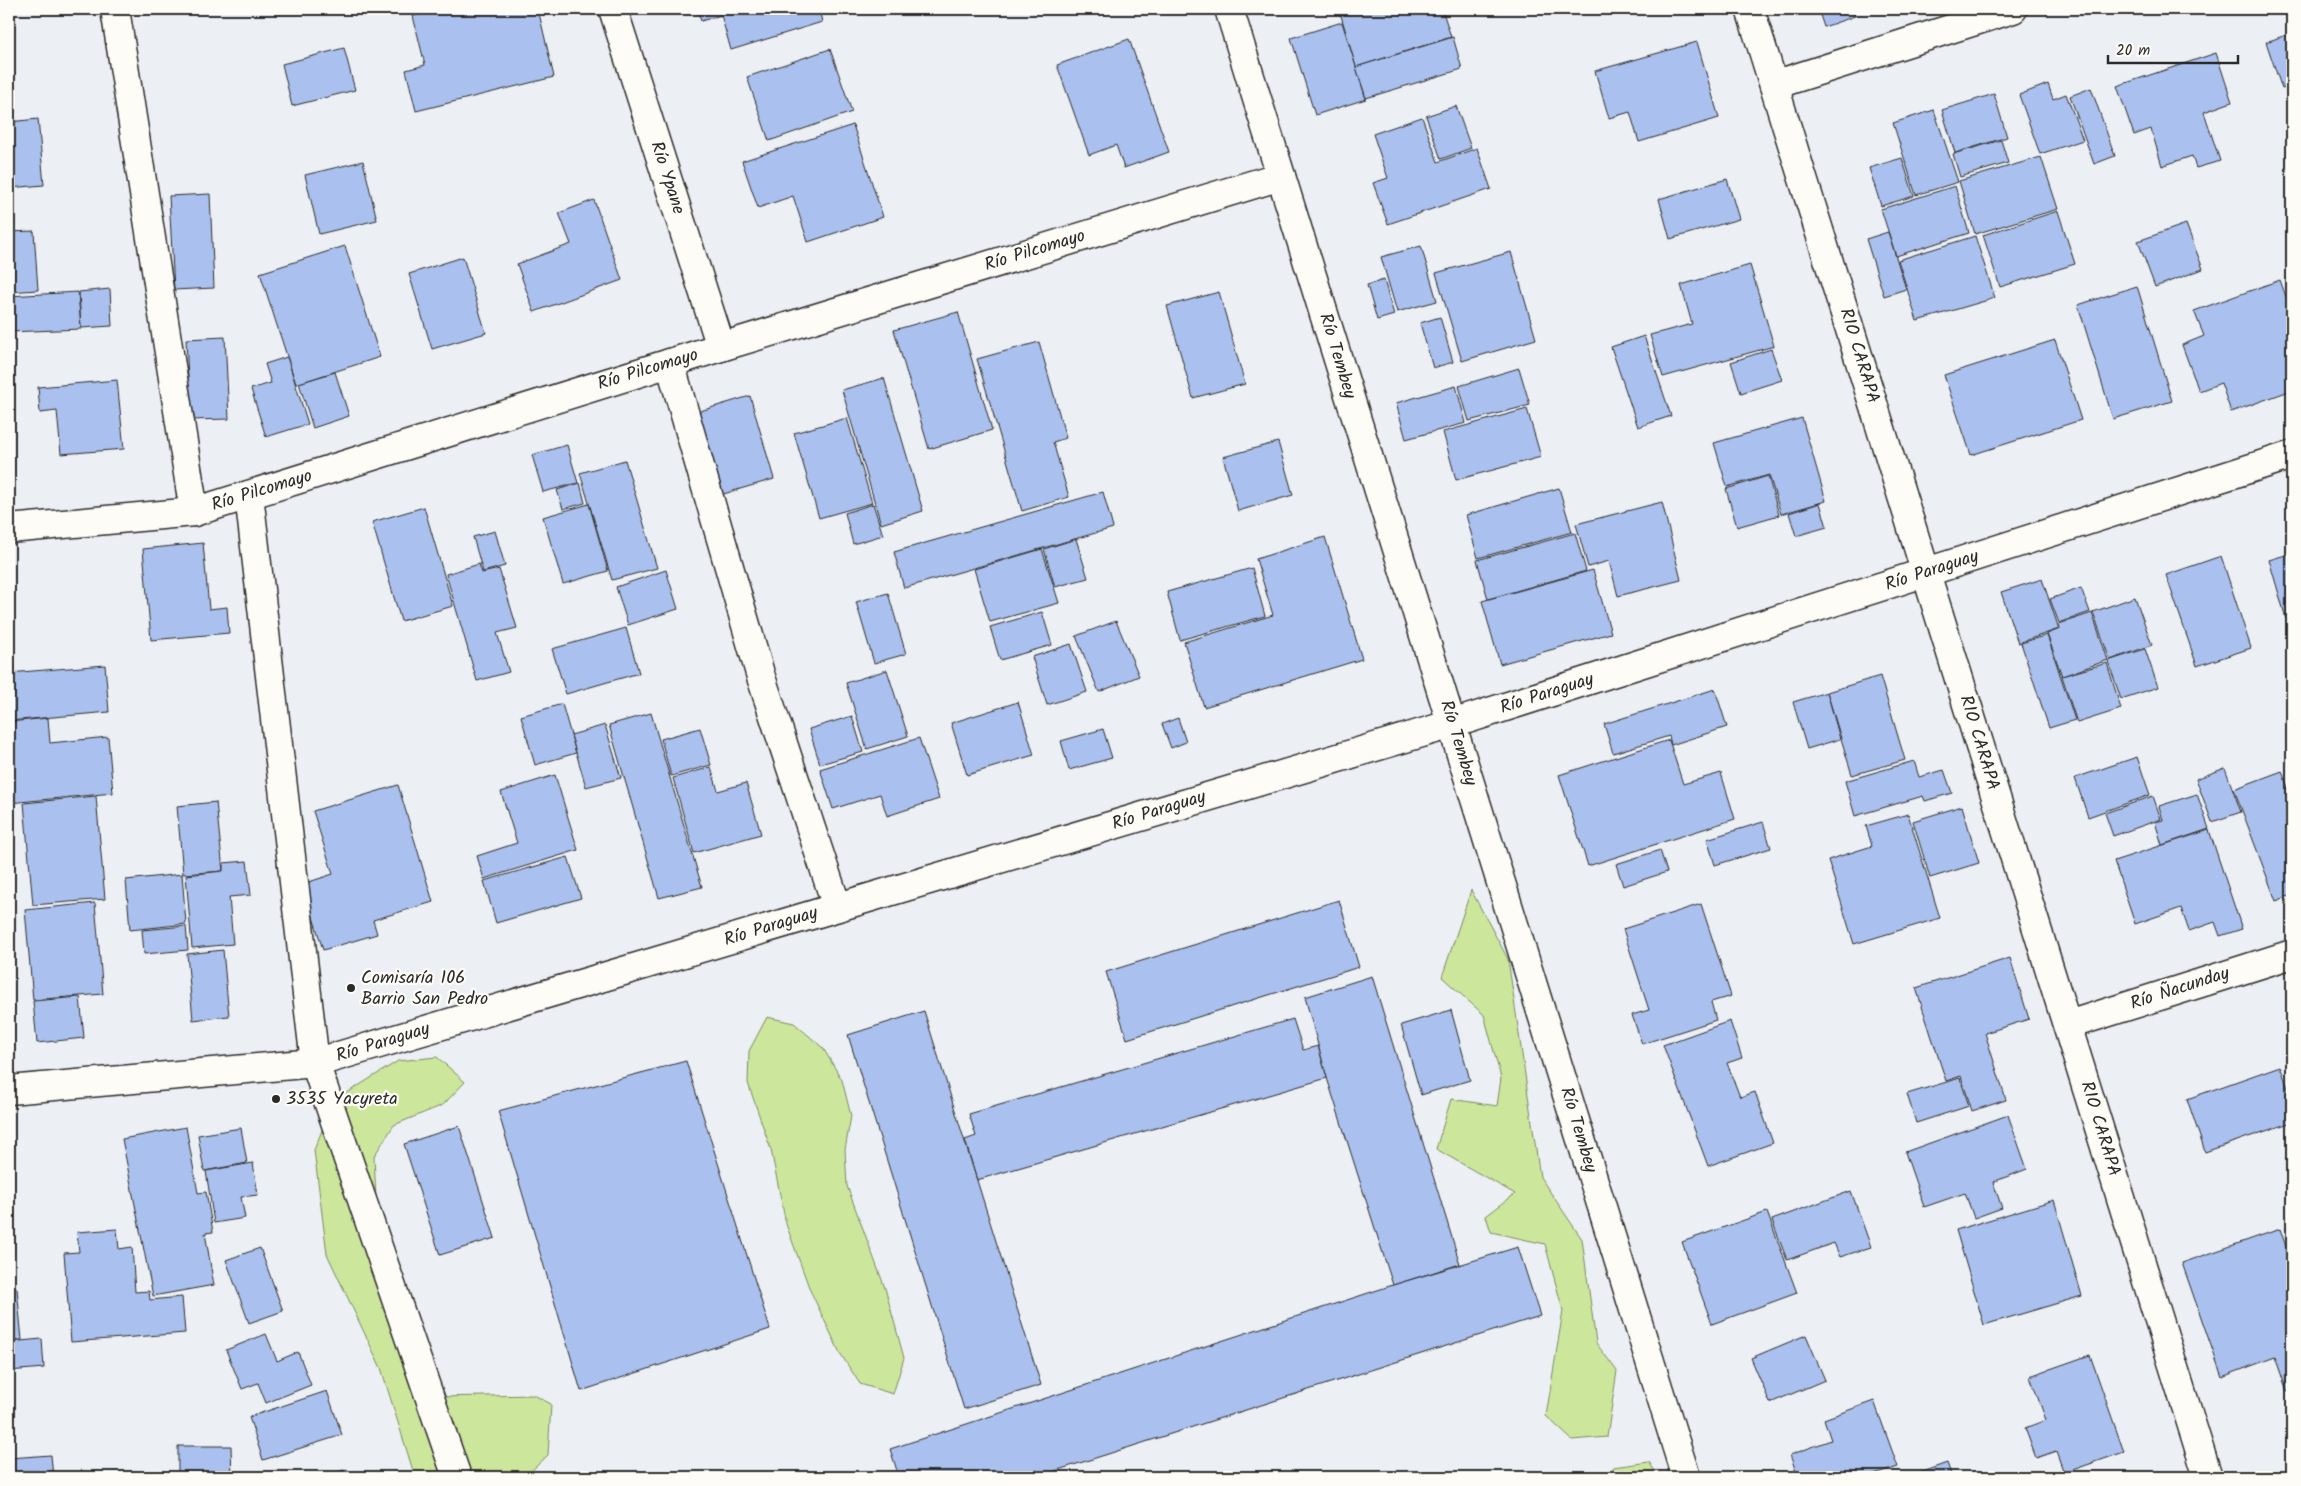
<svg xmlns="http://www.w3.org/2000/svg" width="2301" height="1486" font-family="Kalam,sans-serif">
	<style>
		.green { fill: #cce69c; stroke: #7c8864 }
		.building { fill: #aac0ee; stroke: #2b2b2b }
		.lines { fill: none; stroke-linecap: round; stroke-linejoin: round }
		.minor-casing { stroke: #2b2b2b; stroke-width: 31 }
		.minor { stroke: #fdfcf7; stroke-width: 28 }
		.poi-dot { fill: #2b2b2b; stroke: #fdfcf7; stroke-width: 2 }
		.labels { text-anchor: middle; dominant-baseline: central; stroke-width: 4.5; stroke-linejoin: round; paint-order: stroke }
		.street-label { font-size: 18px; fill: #2b2b2b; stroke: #fdfcf7 }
		.poi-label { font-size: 18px; fill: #2b2b2b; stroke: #fdfcf7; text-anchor: start }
	</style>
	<rect width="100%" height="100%" fill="#ecf0f5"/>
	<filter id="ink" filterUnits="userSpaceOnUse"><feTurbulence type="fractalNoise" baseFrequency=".02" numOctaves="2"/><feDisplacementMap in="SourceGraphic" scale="10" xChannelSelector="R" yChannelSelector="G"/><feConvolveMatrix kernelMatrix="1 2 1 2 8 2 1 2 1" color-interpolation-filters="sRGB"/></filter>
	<g filter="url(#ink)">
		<!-- green -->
		<g class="green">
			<path d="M1471 890 1508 959 1540 1177 1582 1239 1596 1343 1617 1371 1607 1437 1572 1440 1546 1416 1563 1311 1545 1244 1491 1232 1486 1216 1515 1194 1436 1149 1451 1099 1497 1106 1501 1078 1484 1015 1442 977Z"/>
			<path d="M767 1017 794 1023 823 1048 842 1080 851 1116 845 1150 847 1186 885 1288 904 1358 893 1394 860 1384 840 1353 810 1290 786 1224 771 1150 748 1083 749 1051Z"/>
			<path d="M437 1057 465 1082 443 1105 394 1125 374 1156 379 1262 437 1397 534 1395 551 1404 548 1455 525 1477H415L381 1368 327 1254 314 1150 334 1101 398 1061Z"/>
			<path d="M1649 1462 1659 1477H1613V1467Z"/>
		</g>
		<!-- building -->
		<g class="building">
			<rect x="9" y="9" width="5" height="8"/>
			<path d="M443 9H538L554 77 416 111 406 70 425 65 413 16Z"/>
			<path d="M697 9H819L822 22 731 50 721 15 701 21Z"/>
			<path d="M1339 9H1442L1451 37 1356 67Z"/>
			<path d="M1818 9H1852L1855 16 1824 27Z"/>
			<path d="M1342 22 1366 99 1315 115 1291 38Z"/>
			<path d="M2292 33V86L2282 89 2266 42Z"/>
			<path d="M1453 37 1462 69 1366 98 1356 67Z"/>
			<path d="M1129 39 1169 152 1124 168 1116 145 1089 155 1057 65Z"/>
			<path d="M1697 42 1719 118 1639 142 1630 112 1609 118 1595 71Z"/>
			<path d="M344 48 355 90 292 106 282 64Z"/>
			<path d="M830 49 852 112 769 141 747 77Z"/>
			<path d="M2216 53 2232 102 2204 112 2220 161 2196 168 2192 156 2162 166 2151 129 2134 135 2117 86Z"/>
			<path d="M2048 84 2053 99 2066 94 2083 140 2040 154 2019 95Z"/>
			<path d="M2091 88 2115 156 2094 164 2070 96Z"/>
			<path d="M1994 94 2007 137 1955 153 1942 110Z"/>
			<path d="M1456 106 1471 148 1441 159 1426 116Z"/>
			<path d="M1934 110 1958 182 1916 195 1893 123Z"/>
			<path d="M1422 117 1438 162 1477 148 1491 189 1388 224 1373 183 1388 178 1373 134Z"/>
			<path d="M38 119 44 185 9 188V122Z"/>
			<path d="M853 125 883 217 808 242 793 196 758 208 742 161Z"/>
			<path d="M2001 140 2008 163 1960 177 1953 154Z"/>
			<path d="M2041 157 2058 209 1975 234 1959 181Z"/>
			<path d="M1902 158 1914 196 1881 206 1869 168Z"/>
			<path d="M363 161 377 220 319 234 305 175Z"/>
			<path d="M1727 179 1739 219 1670 239 1659 199Z"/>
			<path d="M1955 186 1969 233 1896 256 1881 209Z"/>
			<path d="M210 194 214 288 174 290 169 196Z"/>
			<path d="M594 200 622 280 534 312 517 264 571 244 559 213Z"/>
			<path d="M2058 211 2075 264 2000 287 1983 235Z"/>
			<path d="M2186 224 2203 269 2155 287 2138 241Z"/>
			<path d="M34 231 38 290 9 292V232Z"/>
			<path d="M1888 232 1906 289 1884 296 1866 239Z"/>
			<path d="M1975 236 1995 298 1917 321 1898 260Z"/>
			<path d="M345 246 380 357 296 384 260 273Z"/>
			<path d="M1421 246 1437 301 1397 312 1381 257Z"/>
			<path d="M1511 252 1536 339 1462 361 1436 273Z"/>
			<path d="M463 257 486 333 432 349 409 274Z"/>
			<path d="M1750 265 1774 346 1663 377 1650 335 1692 324 1681 285Z"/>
			<path d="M1384 280 1394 315 1377 320 1367 285Z"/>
			<path d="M2280 280 2292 313V390L2231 412 2221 383 2199 391 2182 345 2204 336 2194 311Z"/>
			<path d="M2137 286 2172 401 2113 419 2078 305Z"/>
			<path d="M110 289 112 326 81 328 79 292Z"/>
			<path d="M78 292 81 329 9 332V296Z"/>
			<path d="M1219 292 1245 384 1193 398 1167 306Z"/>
			<path d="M958 312 992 430 929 449 894 330Z"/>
			<path d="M1440 317 1453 362 1433 368 1420 323Z"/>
			<path d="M1644 336 1671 416 1638 427 1611 347Z"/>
			<path d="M225 337 229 419 190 420 186 339Z"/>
			<path d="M2055 340 2081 420 1971 455 1944 375Z"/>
			<path d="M1039 342 1066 438 1053 442 1069 497 1022 511 977 359Z"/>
			<path d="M1771 349 1782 380 1741 393 1731 362Z"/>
			<path d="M287 357 308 424 266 437 251 389 271 383 265 364Z"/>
			<path d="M1519 368 1530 405 1469 421 1459 386Z"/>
			<path d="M335 372 349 416 313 428 299 383Z"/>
			<path d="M884 378 923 511 881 524 842 390Z"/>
			<path d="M117 380 124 449 61 454 57 411 40 413 38 387Z"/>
			<path d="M1456 386 1466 423 1406 439 1396 403Z"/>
			<path d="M750 396 774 479 720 495 697 412Z"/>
			<path d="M1527 409 1541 457 1456 480 1443 432Z"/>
			<path d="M847 418 872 503 819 518 794 433Z"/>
			<path d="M1802 418 1826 501 1781 514 1769 475 1727 487 1714 443Z"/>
			<path d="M1278 442 1293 495 1238 511 1223 457Z"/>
			<path d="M567 445 578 483 543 492 532 455Z"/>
			<path d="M625 460 657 568 612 580 580 473Z"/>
			<path d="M1768 476 1779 515 1737 527 1726 489Z"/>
			<path d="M580 483 585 503 563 509 557 490Z"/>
			<path d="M1559 488 1572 532 1478 558 1466 515Z"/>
			<path d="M1103 492 1113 528 904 588 894 552Z"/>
			<path d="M1662 502 1681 580 1618 596 1609 561 1588 567 1576 524Z"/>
			<path d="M1820 503 1827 527 1796 536 1789 513Z"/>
			<path d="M589 504 608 571 563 584 543 517Z"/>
			<path d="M873 504 883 535 853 544 845 513Z"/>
			<path d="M424 507 453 606 401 621 372 522Z"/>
			<path d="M495 531 505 566 483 572 473 537Z"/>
			<path d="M1575 533 1586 571 1488 599 1477 560Z"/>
			<path d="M1325 537 1362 659 1204 707 1184 642 1273 615 1256 559Z"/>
			<path d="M1076 539 1088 578 1055 587 1044 549Z"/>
			<path d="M203 543 209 609 227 607 229 633 151 640 143 549Z"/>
			<path d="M1042 549 1059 603 990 622 974 569Z"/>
			<path d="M2292 553V621L2287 622 2269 560Z"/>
			<path d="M2221 556 2251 648 2197 666 2166 575Z"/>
			<path d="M479 564 482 573 499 569 517 628 497 633 509 672 477 681 446 574Z"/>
			<path d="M1252 568 1265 616 1180 640 1167 592Z"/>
			<path d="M666 570 678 609 628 625 616 587Z"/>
			<path d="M1593 570 1611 633 1500 664 1482 601Z"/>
			<path d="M2042 579 2059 629 2018 643 2001 592Z"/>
			<path d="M2081 588 2090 612 2059 623 2050 599Z"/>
			<path d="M888 593 906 654 874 663 856 602Z"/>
			<path d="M2135 597 2152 645 2110 660 2093 612Z"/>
			<path d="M1042 612 1052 645 1000 660 990 627Z"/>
			<path d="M2092 613 2108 660 2062 676 2047 634 2060 629 2059 624Z"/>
			<path d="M1116 621 1139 676 1099 692 1076 636Z"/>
			<path d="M626 628 639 673 566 694 552 649Z"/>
			<path d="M2047 635 2075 720 2049 728 2021 643Z"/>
			<path d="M1071 644 1087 692 1047 705 1032 657Z"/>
			<path d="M2145 649 2158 687 2121 699 2108 661Z"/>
			<path d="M2107 663 2121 709 2077 723 2062 676Z"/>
			<path d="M105 665 109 712 9 721V673Z"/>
			<path d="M887 670 908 736 867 749 846 683Z"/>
			<path d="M1880 676 1905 760 1852 775 1827 692Z"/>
			<path d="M1715 689 1727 727 1671 745 1669 736 1613 753 1604 724Z"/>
			<path d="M1827 692 1840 739 1807 749 1793 702Z"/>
			<path d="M1018 702 1034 755 967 775 951 723Z"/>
			<path d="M562 704 576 753 535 765 521 716Z"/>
			<path d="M651 713 702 887 659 898 609 725Z"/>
			<path d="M852 716 863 752 820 764 809 729Z"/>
			<path d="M48 718 50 743 108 737 113 793 9 803V722Z"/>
			<path d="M1178 718 1186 742 1171 748 1162 724Z"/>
			<path d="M605 725 621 778 586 787 571 735Z"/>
			<path d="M700 728 711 765 671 776 661 739Z"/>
			<path d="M1103 729 1112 758 1069 770 1061 741Z"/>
			<path d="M919 738 939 799 887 816 880 794 833 809 820 769Z"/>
			<path d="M1669 740 1683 784 1721 773 1735 819 1588 866 1559 775Z"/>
			<path d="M2137 757 2150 795 2088 817 2075 778Z"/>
			<path d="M1914 761 1919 777 1944 770 1952 793 1925 801 1923 796 1855 816 1845 781Z"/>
			<path d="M711 767 718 791 746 783 761 834 694 853 673 778Z"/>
			<path d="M2225 768 2241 812 2212 822 2196 779Z"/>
			<path d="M2282 771 2292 799V895L2276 901 2234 789Z"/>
			<path d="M555 775 578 850 484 879 477 856 517 843 501 792Z"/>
			<path d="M398 785 433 902 373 920 377 934 323 950 303 884 333 874 313 811Z"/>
			<path d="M2197 794 2209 829 2162 845 2155 822 2163 820 2159 806Z"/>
			<path d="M96 796 105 899 33 905 24 803Z"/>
			<path d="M2153 796 2161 819 2113 836 2105 813Z"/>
			<path d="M216 802 223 871 183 874 177 806Z"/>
			<path d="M1962 806 1979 863 1930 878 1913 821Z"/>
			<path d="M1908 814 1940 918 1854 944 1828 860 1872 846 1866 826Z"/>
			<path d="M1763 822 1771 848 1715 865 1707 839Z"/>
			<path d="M2209 830 2242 929 2220 936 2215 922 2189 931 2181 908 2135 924 2114 861Z"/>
			<path d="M1660 850 1667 872 1623 886 1616 864Z"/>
			<path d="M568 857 581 898 496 923 484 881Z"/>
			<path d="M247 861 251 895 229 897 233 944 192 948 186 875 223 871V863Z"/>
			<path d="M182 874 186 924 130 930 126 880Z"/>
			<path d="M1339 900 1359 967 1127 1039 1106 972Z"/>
			<path d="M95 903 103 994 33 1000 25 910Z"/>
			<path d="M1701 904 1731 996 1711 1002 1716 1020 1642 1044 1632 1015 1649 1010 1623 929Z"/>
			<path d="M186 926 188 950 144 954 142 930Z"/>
			<path d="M223 950 229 1016 193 1020 187 954Z"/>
			<path d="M2010 958 2029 1019 1985 1033 2006 1100 1972 1111 1961 1076 1946 1081 1916 988Z"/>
			<path d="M1372 976 1460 1264 1393 1285 1327 1078 1305 997Z"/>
			<path d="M80 997 84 1038 37 1043 33 1001Z"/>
			<path d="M1451 1010 1470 1080 1421 1095 1401 1025Z"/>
			<path d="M924 1011 1041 1385 964 1409 848 1035Z"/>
			<path d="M1293 1019 1303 1050 1318 1046 1327 1078 977 1180 965 1140 976 1136 969 1114Z"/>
			<path d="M1730 1021 1742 1058 1727 1063 1740 1097 1755 1092 1773 1143 1708 1166 1663 1045Z"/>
			<path d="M686 1061 770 1329 581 1391 498 1111Z"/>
			<path d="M2280 1066 2292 1099V1122L2205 1152 2187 1099Z"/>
			<path d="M1960 1078 1969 1106 1916 1123 1907 1094Z"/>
			<path d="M2008 1115 2027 1169 1993 1182 2002 1208 1974 1218 1965 1193 1924 1207 1905 1152Z"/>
			<path d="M459 1126 495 1238 440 1255 404 1144Z"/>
			<path d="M186 1127 198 1193 206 1192 213 1232 205 1233 214 1285 153 1296 122 1139Z"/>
			<path d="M241 1128 247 1163 204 1171 198 1135Z"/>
			<path d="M253 1163 258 1195 241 1197 245 1218 214 1223 206 1171Z"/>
			<path d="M1851 1191 1871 1247 1840 1257 1834 1243 1787 1260 1772 1220Z"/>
			<path d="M2054 1200 2082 1296 1984 1325 1956 1230Z"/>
			<path d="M1767 1212 1797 1293 1712 1324 1682 1242Z"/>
			<path d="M117 1229 119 1249 132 1247 135 1292 149 1291 150 1300 182 1297 185 1333 71 1342 64 1253 79 1252 77 1232Z"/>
			<path d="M2280 1229 2292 1264V1389L2287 1391 2275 1357 2222 1377 2182 1263Z"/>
			<path d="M1518 1247 1540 1316 1036 1477H899L890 1449 1393 1285Z"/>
			<path d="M260 1248 283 1311 249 1323 226 1260Z"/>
			<path d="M9 1288H17L22 1340 9 1341Z"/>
			<path d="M266 1334 277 1361 298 1352 311 1385 266 1403 258 1383 242 1389 226 1350Z"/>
			<path d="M1806 1335 1825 1380 1770 1403 1751 1358Z"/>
			<path d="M42 1339 44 1368 9 1371V1342Z"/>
			<path d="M2090 1355 2124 1452 2064 1473 2056 1451 2036 1458 2025 1428 2046 1420 2030 1376Z"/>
			<path d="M327 1391 342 1435 263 1460 249 1417Z"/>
			<path d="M1874 1401 1898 1467 1868 1477H1798L1790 1455 1831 1440 1824 1419Z"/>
			<path d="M178 1446H231L232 1477H178Z"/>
			<path d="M51 1455 53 1477H9V1458Z"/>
			<path d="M1947 1463 1952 1477H1908Z"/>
			<path d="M347 1469 350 1477H322Z"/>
		</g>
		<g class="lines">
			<!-- minor casing -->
			<g class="minor-casing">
				<g id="minor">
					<path d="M115 9 194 512"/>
					<path d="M613 9 721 347"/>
					<path d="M1229 9 1686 1477"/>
					<path d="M1750 9 2208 1477"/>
					<path d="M1774 85 2013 9"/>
					<path d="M670 363 761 677 837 907"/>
					<path d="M249 495 315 1063 457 1477"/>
					<path d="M9 529 194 512 721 347 1281 176"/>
					<path d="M2068 1025 2292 954"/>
					<path d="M9 1090 315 1063 1452 724 2292 455"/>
				</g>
			</g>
			<!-- minor -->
			<use href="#minor" class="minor"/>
		</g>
	</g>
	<!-- markers -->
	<g class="poi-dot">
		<circle cx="351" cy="988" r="5"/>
		<circle cx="276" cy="1099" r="5"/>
	</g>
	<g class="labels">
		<!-- street labels -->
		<g class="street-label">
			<text transform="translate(667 178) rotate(72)">Río Ypane</text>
			<text transform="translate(1035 251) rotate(-17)">Río Pilcomayo</text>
			<text transform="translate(1337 356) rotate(73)">Río Tembey</text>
			<text transform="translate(1859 356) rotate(73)">RIO CARAPA</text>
			<text transform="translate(648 370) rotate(-17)">Río Pilcomayo</text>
			<text transform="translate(262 491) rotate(-17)">Río Pilcomayo</text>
			<text transform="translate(1932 571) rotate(-18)">Río Paraguay</text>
			<text transform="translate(1547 694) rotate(-18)">Río Paraguay</text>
			<text transform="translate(1458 743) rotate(73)">Río Tembey</text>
			<text transform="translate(1979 743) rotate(73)">RIO CARAPA</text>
			<text transform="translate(1159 811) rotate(-17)">Río Paraguay</text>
			<text transform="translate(771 927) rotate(-17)">Río Paraguay</text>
			<text transform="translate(2180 989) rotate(-18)">Río Ñacunday</text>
			<text transform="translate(383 1043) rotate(-17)">Río Paraguay</text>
			<text transform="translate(2100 1129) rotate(73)">RIO CARAPA</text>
			<text transform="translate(1578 1130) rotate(73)">Río Tembey</text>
		</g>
		<!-- poi labels -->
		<g class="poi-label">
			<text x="361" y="978">Comisaría 106<tspan x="361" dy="21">Barrio San Pedro</tspan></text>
			<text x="286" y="1099">3535 Yacyreta</text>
		</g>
	</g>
	<!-- margin -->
	<rect width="2301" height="1486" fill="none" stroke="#fdfcf7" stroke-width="30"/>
	<rect x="15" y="15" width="2271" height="1456" fill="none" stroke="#2b2b2b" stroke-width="2" filter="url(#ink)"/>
	<!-- scale -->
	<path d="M2108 55v8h130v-8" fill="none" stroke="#2b2b2b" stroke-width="2.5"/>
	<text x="2116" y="55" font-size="15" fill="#2b2b2b" stroke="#fdfcf7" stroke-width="4" paint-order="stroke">20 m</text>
</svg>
